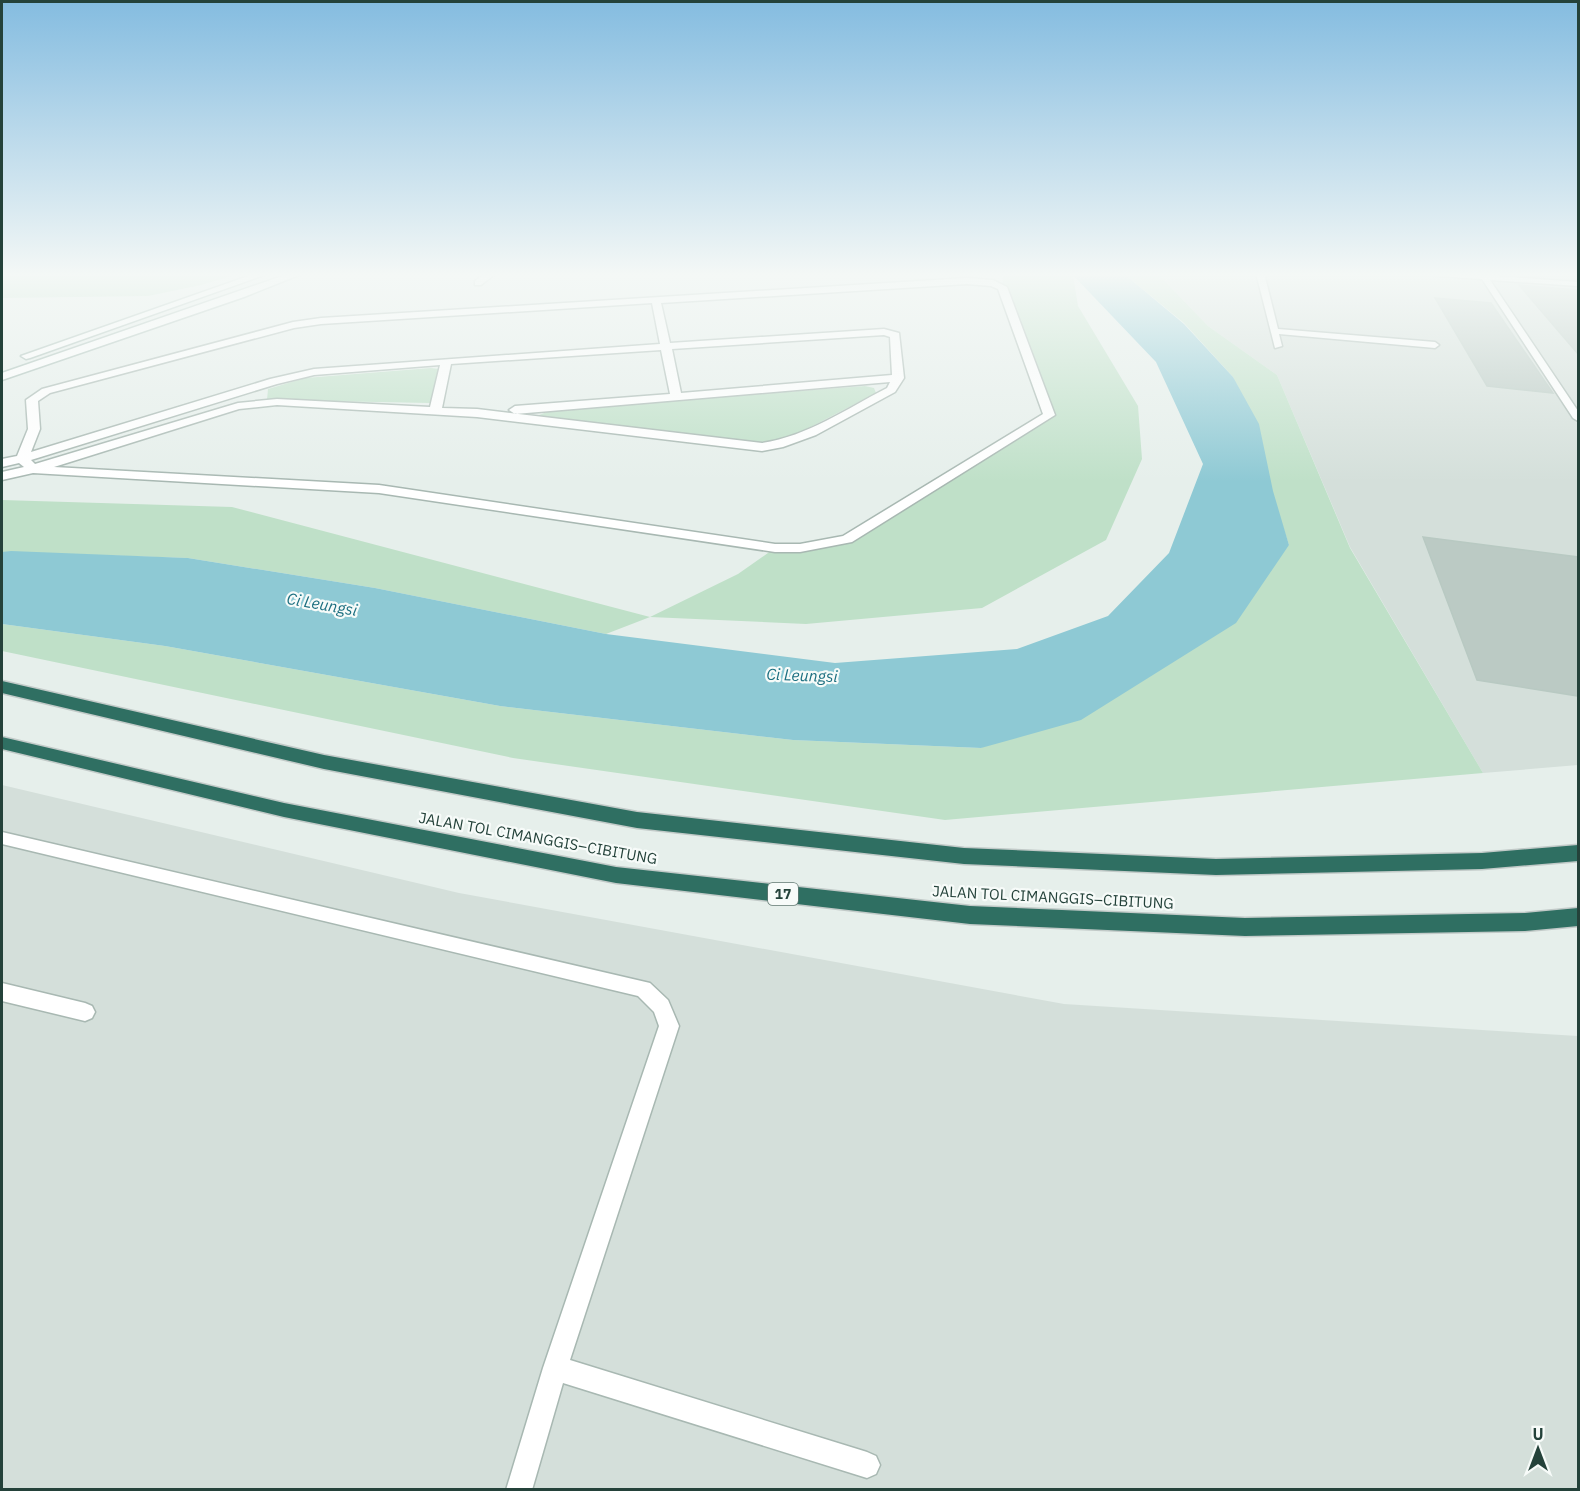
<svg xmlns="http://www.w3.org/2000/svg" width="1580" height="1491" font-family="'IBM Plex Sans',sans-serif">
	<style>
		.built { fill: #d4dfda }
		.green { fill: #bfe0c8 }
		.water { fill: #8ec9d4 }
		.building { fill: #bbcac4; stroke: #b8c9c2; stroke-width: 1.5 }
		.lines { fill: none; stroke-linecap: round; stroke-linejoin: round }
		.lane-casing { stroke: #a8b8b2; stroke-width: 3 }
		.street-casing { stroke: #a8b8b2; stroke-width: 3 }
		.secondary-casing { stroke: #a4bbb3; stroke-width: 3 }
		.highway-casing { stroke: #c2cac8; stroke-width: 3 }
		.lane { fill: #fff; fill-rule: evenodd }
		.street { fill: #fff; fill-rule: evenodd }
		.secondary { fill: #fff; fill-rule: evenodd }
		.highway { fill: #2f6f62; fill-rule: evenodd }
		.labels { text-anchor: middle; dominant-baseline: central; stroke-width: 4.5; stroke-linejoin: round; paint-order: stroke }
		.shield { fill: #f7fbf9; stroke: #637a73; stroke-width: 1.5 }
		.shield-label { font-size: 14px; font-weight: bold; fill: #24423a }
		.street-label { font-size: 15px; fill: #24423a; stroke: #f7fbf9 }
		.water-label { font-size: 16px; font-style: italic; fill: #1c6f80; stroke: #f7fbf9 }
	</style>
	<rect width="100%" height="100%" fill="#e6efeb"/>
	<!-- built -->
	<g class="built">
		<path d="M1157 273H1578V765L1483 773 1350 547 1277 375 1208 326Z"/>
		<path d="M2 785 459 893 1064 1004 1578 1036V1489H2Z"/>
	</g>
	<!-- green -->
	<g class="green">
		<path d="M2 273H242L201 285 148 296 2 298Z"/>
		<path d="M1004 273H1071L1073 275 1078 306 1138 406 1142 459 1106 540 982 608 806 624 650 617 606 634 375 588 188 558 2 552V500L232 507 650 617 738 574 775 548 847 539 1049 415 1002 287Z"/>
		<path d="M1123 273H1157L1208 326 1277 375 1350 548 1483 773 945 820 513 758 2 651V624L165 646 500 706 793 740 981 748 1289 545 1233 377 1184 323Z"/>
		<path d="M431 368 439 369V399L431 403 267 400 268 389 305 378Z"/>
		<path d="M865 386 874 388 876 393 780 443 768 444 538 418 539 415 555 409Z"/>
	</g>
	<!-- water -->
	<path class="water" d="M1071 273H1123L1184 324 1233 377 1259 424 1273 491 1289 545 1236 623 1081 720 981 748 793 740 500 706 165 646 2 624V552L11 551 188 558 375 588 606 634 835 663 1017 649 1108 616 1169 553 1203 464 1156 362Z"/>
	<!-- building -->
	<g class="building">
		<path d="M1519 285 1578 290V354Z"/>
		<path d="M1435 298 1491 303 1553 393 1487 386Z"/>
		<path d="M1423 537 1578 557V696L1477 680Z"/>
	</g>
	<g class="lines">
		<!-- lane casing -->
		<g class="lane-casing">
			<g id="lane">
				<path d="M1256 273H1264L1278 329 1435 342 1439 345 1435 348 1279 334 1282 346 1275 348Z"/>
				<path d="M1420 273H1454L1578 282V286L1490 280 1578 411V421L1573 418 1482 279 1424 275Z"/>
				<path d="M2 832 650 983 668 1000 679 1026 570 1360 867 1452 876 1456 880 1465 876 1474 867 1478 563 1383 532 1490H506L543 1368 659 1026 654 1012 638 996 2 844Z"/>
				<path d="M2 983 85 1003 92 1006 95 1012 92 1018 85 1021 2 1001Z"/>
			</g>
		</g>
		<!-- street casing -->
		<g class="street-casing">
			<g id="street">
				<path d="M485 273H496L481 285H475V281Z"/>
				<path d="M967 278 993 280 1007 287 1055 415 852 542 800 552H775L379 493 33 473 2 480V472L24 467 19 463 2 467V459L17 456 28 429 26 400 42 389 293 322 321 318ZM967 284 991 286 998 289 1043 414 843 536 800 544H775L379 485 54 467 239 409 277 405 477 417 762 451 783 447 816 435 895 392 904 378 899 333 884 329 670 343 661 303ZM652 303 660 344 314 369 270 379 31 452 40 429 38 401 50 393 294 328 321 324ZM884 335 890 337 892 375 681 393 672 349ZM661 350 670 394 515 406 509 410 515 414 890 382 887 388C846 409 808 436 762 443L477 409 442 408 451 364ZM440 365 430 407 277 399 238 403 35 464 31 460 277 384 314 375Z"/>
			</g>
		</g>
		<!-- secondary casing -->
		<g class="secondary-casing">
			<g id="secondary">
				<path d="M257 273H270L30 358 26 359 21 356Z"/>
				<path d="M291 273H304L244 297 2 380V373Z"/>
			</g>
		</g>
		<!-- highway casing -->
		<g class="highway-casing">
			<g id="highway">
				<path d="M2 681 324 755 637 812 964 848 1216 859 1482 853 1578 845V861L1482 869 1216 875 964 864 637 828 324 769 2 693Z"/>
				<path d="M2 737 284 803 616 867 970 906 1245 918 1525 913 1578 908V926L1525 931 1245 936 970 924 616 883 284 817 2 749Z"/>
			</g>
		</g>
		<!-- lane -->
		<use href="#lane" class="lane"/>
		<!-- street -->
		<use href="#street" class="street"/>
		<!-- secondary -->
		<use href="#secondary" class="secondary"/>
		<!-- highway -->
		<use href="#highway" class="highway"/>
	</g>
	<!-- sky -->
	<linearGradient id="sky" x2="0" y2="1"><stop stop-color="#84bce0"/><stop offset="0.57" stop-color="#f4f8f6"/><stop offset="1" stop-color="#f4f8f6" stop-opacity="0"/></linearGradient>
	<rect width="1580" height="482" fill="url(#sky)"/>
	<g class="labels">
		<!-- shield labels -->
		<rect class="shield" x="768" y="883" width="30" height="22" rx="4.5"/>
		<g class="shield-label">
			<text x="783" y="894">17</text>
		</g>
		<!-- street labels -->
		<g class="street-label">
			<text transform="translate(538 838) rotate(10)">JALAN TOL CIMANGGIS–CIBITUNG</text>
			<text transform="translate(1053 897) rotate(3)">JALAN TOL CIMANGGIS–CIBITUNG</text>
		</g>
		<!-- water labels -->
		<g class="water-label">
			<text transform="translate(322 604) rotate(10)">Ci Leungsi</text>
			<text transform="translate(802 675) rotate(2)">Ci Leungsi</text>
		</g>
	</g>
	<!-- border -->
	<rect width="1580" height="1491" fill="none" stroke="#24423a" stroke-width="6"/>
	<!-- north arrow -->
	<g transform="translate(1538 1449)" stroke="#f7fbf9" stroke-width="4.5" paint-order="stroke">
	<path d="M0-4.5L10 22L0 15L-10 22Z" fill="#24423a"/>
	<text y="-9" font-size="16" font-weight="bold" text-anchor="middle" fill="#24423a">U</text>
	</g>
</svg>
